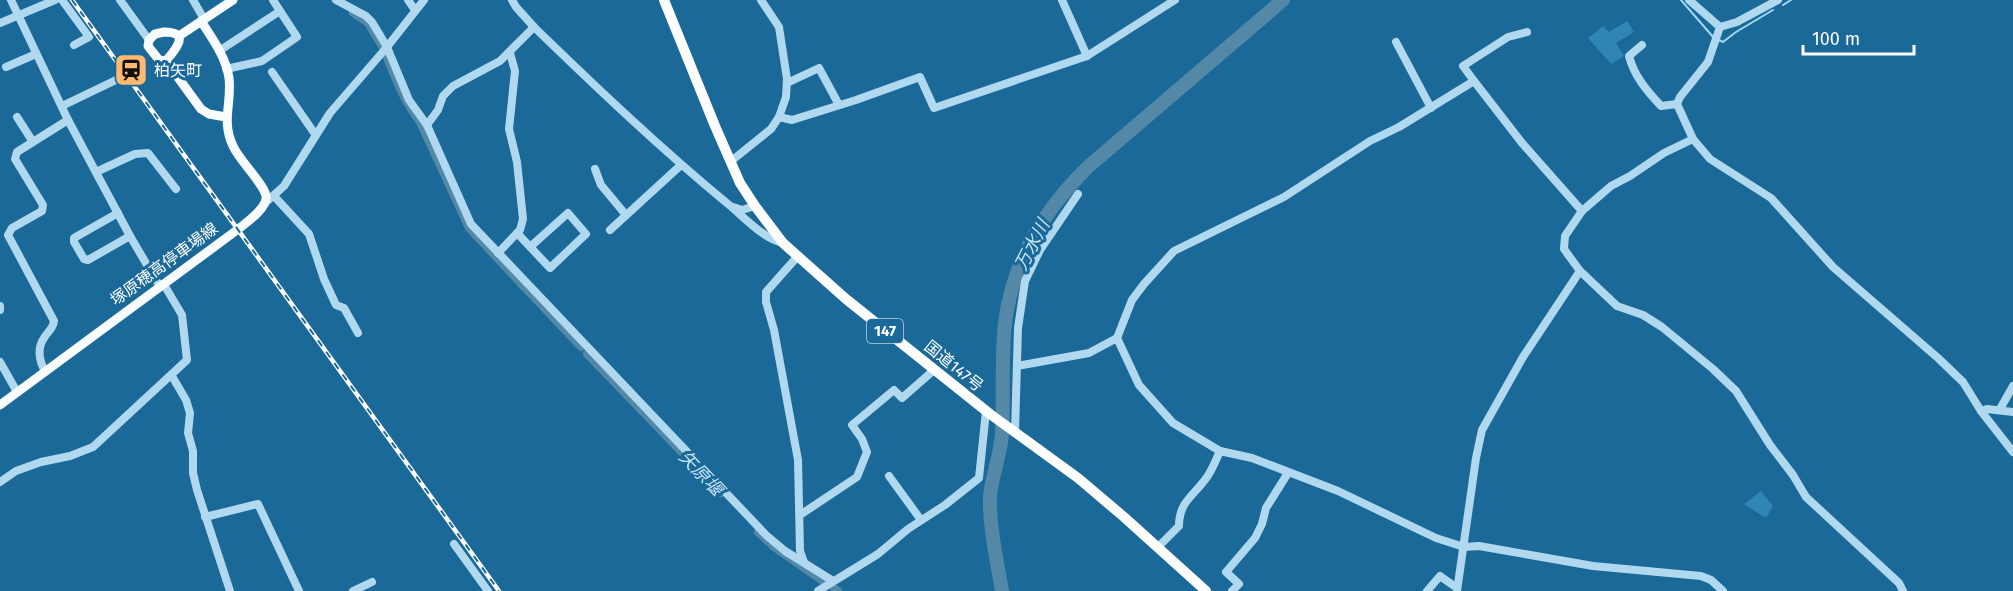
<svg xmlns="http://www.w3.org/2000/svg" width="2013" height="591" font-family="'Fira Sans','Noto Sans JP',sans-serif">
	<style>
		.green { fill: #2f85b5 }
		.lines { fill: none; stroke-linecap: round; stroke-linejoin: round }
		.stream { stroke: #a3d7f2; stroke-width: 2 }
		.canal { stroke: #5389a7; stroke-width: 8 }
		.river { stroke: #5389a7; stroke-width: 14 }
		.minor { stroke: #b0d9f0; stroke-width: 8 }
		.major { stroke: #f9fcff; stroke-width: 9 }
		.highway { stroke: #fff; stroke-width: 10 }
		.rail-casing { stroke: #fff; stroke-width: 4.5 }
		.rail { stroke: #1b6998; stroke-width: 2; stroke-dasharray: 7; stroke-linecap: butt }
		.labels { text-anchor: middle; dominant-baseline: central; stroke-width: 6; stroke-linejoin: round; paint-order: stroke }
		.shield { fill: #1b6998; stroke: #bbd2e0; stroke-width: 1.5 }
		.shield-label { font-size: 15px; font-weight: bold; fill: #fff }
		.poi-label { font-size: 16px; fill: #fff; stroke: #1b6998; text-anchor: start }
		.street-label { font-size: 16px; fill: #fff; stroke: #1b6998 }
		.water-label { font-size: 18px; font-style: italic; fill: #c3e5f8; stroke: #1b6998 }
	</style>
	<rect width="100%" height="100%" fill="#1b6998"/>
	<!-- green -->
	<g class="green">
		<path d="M1627 21 1634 32 1616 43 1624 56 1611 64 1588 38 1603 26 1609 32Z"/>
		<path d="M1761 491 1773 506 1766 518 1744 504Z"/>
	</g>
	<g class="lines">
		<!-- stream -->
		<g class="stream">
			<path d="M1681 0 1714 38"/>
			<path d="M1783 5 1791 0"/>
			<path d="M1719 40 1723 42 1736 32 1773 10"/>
		</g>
		<!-- canal -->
		<g class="canal">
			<path d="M353 13 368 23 383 48"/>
			<path d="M385 53C395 77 403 101 420 122L469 228 524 287"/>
			<path d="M527 290 581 347"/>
			<path d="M587 354 721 493"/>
			<path d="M758 532 774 547 824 582"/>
			<path d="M834 588 838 591"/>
		</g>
		<!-- river -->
		<path class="river" d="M1002 591C997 561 989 526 990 496 992 475 1001 454 1002 433 1004 396 1001 360 1005 323 1013 259 1044 210 1089 166L1283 0"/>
		<!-- minor -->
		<g class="minor">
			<path d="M62 0 89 37 74 45"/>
			<path d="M120 0 149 40"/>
			<path d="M193 0 204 19"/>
			<path d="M336 0 366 16 372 22 387 47 409 100 427 125 471 224 766 535 785 551 833 581"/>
			<path d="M408 0 415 10"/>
			<path d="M512 0 516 7 534 27C597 88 660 148 728 204 744 217 762 238 783 243"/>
			<path d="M1062 0 1087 56"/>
			<path d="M1689 0 1720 27"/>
			<path d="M0 23 55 0"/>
			<path d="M1720 27 1708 62 1680 97 1677 104 1693 139 1710 159 1771 198 1833 267 1938 358 1963 382 1981 411 2013 452"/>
			<path d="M1720 27 1737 22 1778 0"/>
			<path d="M1396 42 1431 108"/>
			<path d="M1642 45 1629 56C1634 76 1647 91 1661 106L1677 104"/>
			<path d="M219 51 280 11 273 0"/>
			<path d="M6 67 36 54"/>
			<path d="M226 69 262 61 297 37 280 11"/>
			<path d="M272 72 315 134"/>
			<path d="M1474 81 1463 66 1508 37 1527 32"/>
			<path d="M787 83 819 68 839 105"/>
			<path d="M62 106 116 80"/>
			<path d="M17 117 33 142"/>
			<path d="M779 117 792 120 856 100 920 77 934 108 1087 56 1175 0"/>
			<path d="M427 125 438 110 443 96 453 86 500 61 534 27"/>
			<path d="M1693 139 1664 153 1630 176 1611 186 1582 211 1565 236 1564 249 1580 271 1617 306 1643 315 1662 327 1713 369 1736 391 1770 445 1793 475 1806 497 1899 583 1903 591"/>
			<path d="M730 162 771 129 779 117 786 97 787 79 779 27 761 0"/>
			<path d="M595 169 601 185 626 215"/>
			<path d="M96 172 135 154 148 153 176 189"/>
			<path d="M274 196 309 234 324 279 336 305 344 308 358 333"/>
			<path d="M265 203 284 186 330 113 387 47 424 0"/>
			<path d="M733 207 742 210 755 206"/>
			<path d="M118 213 74 238V242L84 259 88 260 130 236"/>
			<path d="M610 230 681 165"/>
			<path d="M517 233 550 268 586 234 568 213 530 247"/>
			<path d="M498 253 520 230 523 219 517 162 509 129 515 71 510 53"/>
			<path d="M797 257 766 292V302L774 330 798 460 800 551 804 562"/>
			<path d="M0 306V310"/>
			<path d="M1117 338 1139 385 1173 423 1220 451 1252 458 1338 491 1436 538 1464 547 1479 546 1593 566 1701 576 1711 580 1723 591"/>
			<path d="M0 362 17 392"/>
			<path d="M1017 366 1089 353 1117 338 1132 300 1144 284 1174 251 1284 197 1370 141 1399 127 1474 81 1522 143 1582 211"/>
			<path d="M45 371C39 361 37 348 44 338 48 331 53 329 54 321L8 235 12 228 42 211 43 205 15 159 17 152 68 120"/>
			<path d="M172 376 186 400 190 413 188 433 193 451V473L197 490 230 591"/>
			<path d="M2000 409 2013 386"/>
			<path d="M1981 411 1987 409 2013 412"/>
			<path d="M1015 432 1018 328 1025 281 1040 250 1078 194"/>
			<path d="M889 476 921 520"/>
			<path d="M0 482 16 471 41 462 70 456 93 447 187 360 182 315 166 288 157 282 130 236 68 120 11 0"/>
			<path d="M800 515 857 477 867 452 862 439 852 425 894 390 902 398 934 370"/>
			<path d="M205 517 258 504 299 591"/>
			<path d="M454 544 488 591"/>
			<path d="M1158 547 1179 526C1179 501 1194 496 1207 477 1212 470 1216 460 1220 451"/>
			<path d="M353 591 372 582"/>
			<path d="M818 591 878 554 908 529 945 505 979 478 986 411"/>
			<path d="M1232 591 1239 584 1226 572 1255 538 1262 524 1266 508 1288 473"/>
			<path d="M1427 591 1440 576 1457 588"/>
			<path d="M1457 591 1476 458 1482 430 1523 357 1580 271"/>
		</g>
		<!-- major -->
		<g class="major">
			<path d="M164 32C191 32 176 49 166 61L159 60 148 46 149 40 155 34Z"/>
			<path d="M179 36 233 0"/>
			<path d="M166 61 201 109 209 114 226 117"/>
			<path d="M0 405 237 230C246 223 268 208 266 196 264 184 239 160 233 146 221 121 232 103 229 78 226 57 212 38 201 21"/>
		</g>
		<!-- highway -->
		<path class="highway" d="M664 0 715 126 740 183 755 206 783 243 846 299 990 414 1078 478 1124 517 1206 591"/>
		<!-- rail casing -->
		<g class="rail-casing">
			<path id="rail" d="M72 0 499 591"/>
		</g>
		<!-- rail -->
		<use href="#rail" class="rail"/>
	</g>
	<!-- icons -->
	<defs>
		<g id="station-square" transform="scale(1.725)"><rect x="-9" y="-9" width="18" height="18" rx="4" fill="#ffba6f" stroke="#1b6998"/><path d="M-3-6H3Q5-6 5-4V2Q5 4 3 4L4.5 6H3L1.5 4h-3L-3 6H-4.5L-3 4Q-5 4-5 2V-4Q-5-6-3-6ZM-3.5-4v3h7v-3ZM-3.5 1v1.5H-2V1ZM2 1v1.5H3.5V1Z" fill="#111"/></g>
	</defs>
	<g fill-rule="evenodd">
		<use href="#station-square" x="131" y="70"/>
	</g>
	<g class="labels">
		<!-- shield labels -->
		<rect class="shield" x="867" y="319" width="36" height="24" rx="4.5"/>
		<g class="shield-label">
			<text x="885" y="331">147</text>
		</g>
		<!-- poi labels -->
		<g class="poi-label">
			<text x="154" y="70">柏矢町</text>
		</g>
		<!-- street labels -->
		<g class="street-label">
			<text transform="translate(164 264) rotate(-36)">塚原穂高停車場線</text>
			<text transform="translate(954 366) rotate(39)">国道147号</text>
		</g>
		<!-- water labels -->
		<g class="water-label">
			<text transform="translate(1032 245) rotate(-63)">万水川</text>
			<text transform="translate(701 473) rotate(46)">矢原堰</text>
		</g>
	</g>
	<!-- scale -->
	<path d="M1803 45v9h111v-9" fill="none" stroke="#ffffff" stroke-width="3"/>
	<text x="1812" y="45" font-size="18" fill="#ffffff" stroke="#1b6998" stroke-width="4.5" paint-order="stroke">100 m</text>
</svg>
